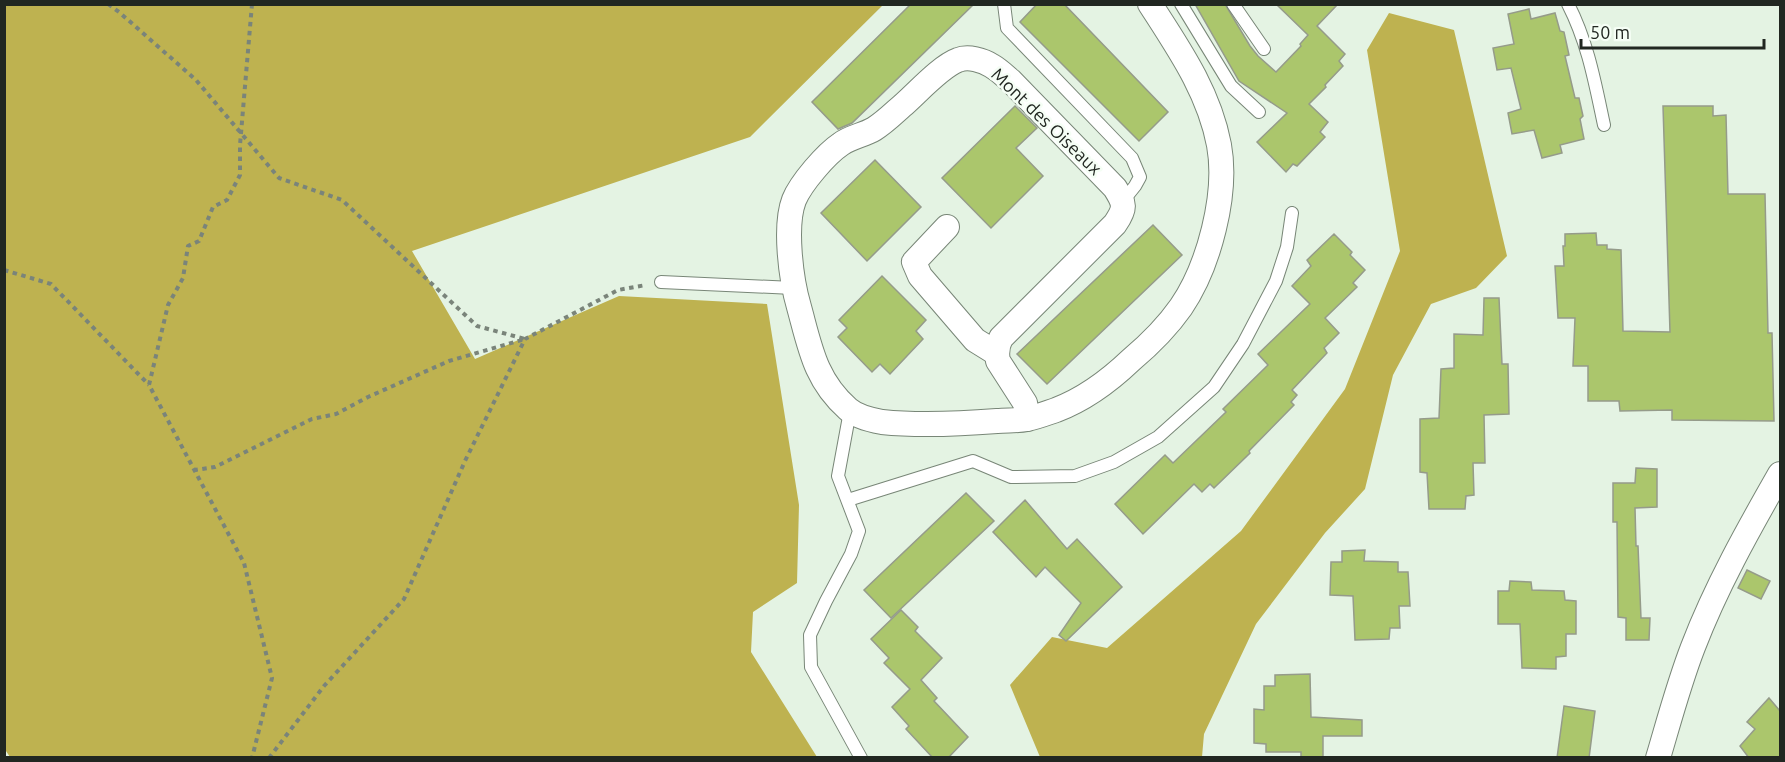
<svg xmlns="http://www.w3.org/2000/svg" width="1785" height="762" font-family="Ubuntu,sans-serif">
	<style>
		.forest { fill: #beb250 }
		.building { fill: #abc66c; stroke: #959b8a; stroke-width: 1.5 }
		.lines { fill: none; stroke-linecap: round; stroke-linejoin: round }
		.lane-casing { stroke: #788677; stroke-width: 14 }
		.street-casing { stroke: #788677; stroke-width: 26 }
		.path { stroke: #7a847a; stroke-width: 4; stroke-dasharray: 4.5 4.5; stroke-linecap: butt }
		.lane { stroke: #fff; stroke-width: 12 }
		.street { stroke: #fff; stroke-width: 24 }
		.labels { text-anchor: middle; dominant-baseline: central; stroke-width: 5; stroke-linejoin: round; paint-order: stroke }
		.street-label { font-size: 18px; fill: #212721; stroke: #f5fef5 }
	</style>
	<rect width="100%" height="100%" fill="#e4f3e3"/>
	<!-- forest -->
	<g class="forest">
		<path d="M4 5H883L750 137 412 251 475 359 619 296 767 304 799 505 797 583 753 612 751 652 817 757H10L4 748Z"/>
		<path d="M1389 13 1454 30 1507 256 1476 288 1431 304 1393 375 1365 489 1325 533 1256 624 1204 734 1202 757H1040L1010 685 1052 637 1107 648 1241 531 1345 389 1400 251 1367 50Z"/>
	</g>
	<!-- building -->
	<g class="building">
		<path d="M911 4H974L852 123 838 129 812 102Z"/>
		<path d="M1037 4H1064L1168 112 1139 141 1020 22Z"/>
		<path d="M1195 4H1225L1250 46 1258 56 1276 72 1301 46 1300 44 1308 35 1276 4H1338L1317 26 1345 54 1339 61 1343 66 1325 85 1326 87 1309 104 1328 122 1320 132 1325 137 1297 166 1293 164 1286 172 1257 142 1287 113 1239 81Z"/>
		<path d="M1529 9 1531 19 1555 13 1560 31 1564 32 1569 55 1565 56 1575 98H1579L1583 116 1580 119 1584 139 1560 145 1562 153 1542 158 1534 130 1512 134 1508 113 1521 109 1511 68 1497 70 1493 48 1514 44 1508 14Z"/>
		<path d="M1015 106 1037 128 1016 148 1043 176 991 228 942 178Z"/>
		<path d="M1663 106H1713V116L1726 115 1728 194H1765L1768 333H1772L1774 421 1672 420V410L1620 411 1619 401H1588V366H1573L1575 318H1558L1555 266H1564L1563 246H1565V234L1596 233 1597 245H1607V249L1621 250 1623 331 1670 332Z"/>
		<path d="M875 160 921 207 867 261 821 213Z"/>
		<path d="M1153 225 1182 255 1047 384 1017 354Z"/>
		<path d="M1334 234 1352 252 1350 255 1365 270 1353 283 1357 287 1325 318 1339 333 1324 348 1327 353 1292 390 1297 395 1291 402 1294 405 1249 451 1250 453 1214 488 1210 484 1202 492 1194 484 1143 534 1115 504 1165 455 1173 463 1226 412 1223 409 1268 365 1258 354 1310 304 1292 286 1311 266 1307 260Z"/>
		<path d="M882 276 926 320 916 331 923 339 890 374 880 364 872 372 838 337 847 328 839 320Z"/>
		<path d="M1484 298H1499L1502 364H1508L1509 414 1484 415 1485 463H1473L1474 495 1466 496 1465 509H1429L1427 473 1420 472V419L1439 418 1441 369 1454 368V334L1483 335Z"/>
		<path d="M1636 468 1657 469V507L1635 508 1636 546H1638L1641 618H1650L1649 640H1626V618L1618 617 1617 522H1613V483H1635Z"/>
		<path d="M966 493 994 521 891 618 864 590Z"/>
		<path d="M1025 500 1067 549 1077 539 1122 587 1066 641 1059 635 1081 603 1045 567 1036 577 993 532Z"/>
		<path d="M1365 550 1364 561 1398 562V572H1408L1410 606H1399L1400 628H1390L1389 639 1355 640 1353 596 1330 595 1331 562H1342V551Z"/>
		<path d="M1747 570 1770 581 1761 599 1738 588Z"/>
		<path d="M1510 581 1531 582 1532 590 1564 591 1565 600 1576 601V634H1566V656L1556 657V669L1522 668 1520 624H1498V591H1509Z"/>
		<path d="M901 610 918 627 915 631 942 658 921 680 937 698 934 701 968 737 948 758H933L906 729 909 726 892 707 910 689 884 663 889 658 871 639Z"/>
		<path d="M1310 674 1311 717 1362 720V736H1323V758H1301V752H1266V744L1254 743V709L1264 710V686H1275V675Z"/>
		<path d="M1769 698 1780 711V758H1749L1740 746 1755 729 1747 722Z"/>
		<path d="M1564 706 1595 711 1589 758H1557Z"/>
	</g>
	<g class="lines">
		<!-- lane casing -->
		<g class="lane-casing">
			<g id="lane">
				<path d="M1004 4 1007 28 1132 158 1140 177 1135 186 1123 201"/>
				<path d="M1181 4 1231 86 1259 112"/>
				<path d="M1233 4 1264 49"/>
				<path d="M1568 4C1588 43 1595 83 1604 125"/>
				<path d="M661 282 793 288"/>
				<path d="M850 411 838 476 859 531 851 554 826 601 810 635 811 667 861 758"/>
				<path d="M848 500 973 461 1011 477 1075 476 1114 462 1158 437 1214 387 1243 344 1276 281 1287 247 1292 213"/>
			</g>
		</g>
		<!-- street casing -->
		<g class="street-casing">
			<g id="street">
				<path d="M947 227 914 262 920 276 975 340 996 353"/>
				<path d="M1028 419 1025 403 998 361C996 352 997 346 1001 338L1115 224C1126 208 1125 204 1115 188L1011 81C1005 76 999 70 992 66 983 60 968 56 958 60 941 66 916 94 902 106 893 114 884 123 874 129 864 135 850 137 841 144 826 154 801 183 794 200 784 226 791 280 799 307 810 347 815 380 848 409 857 417 871 420 882 422 920 426 959 424 997 421 1007 420 1017 421 1027 419 1037 417 1047 413 1056 410 1085 399 1109 381 1131 360 1150 344 1167 327 1181 307 1209 266 1228 194 1219 145 1209 92 1179 49 1150 4"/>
				<path d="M1658 758C1669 721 1679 683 1693 647 1716 587 1748 530 1780 474"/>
			</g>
		</g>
		<!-- path -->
		<g class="path">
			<path d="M108 4 119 12 196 80 279 178 342 200 477 326 525 339 449 361 368 397 336 414 312 419 215 467 195 470"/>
			<path d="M252 4 240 145V175L227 200 213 207 199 241 188 246 183 278 168 305 149 385 244 563 272 678 252 758"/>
			<path d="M4 270 51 284 149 385"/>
			<path d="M269 758 324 686 404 599 465 461 525 339 618 290 646 285"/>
		</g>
		<!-- lane -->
		<use href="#lane" class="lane"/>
		<!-- street -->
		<use href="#street" class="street"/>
	</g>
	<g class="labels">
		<!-- street labels -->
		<g class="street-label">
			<text transform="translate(1047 121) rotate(44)">Mont des Oiseaux</text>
		</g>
	</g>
	<!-- border -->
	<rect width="1785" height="762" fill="none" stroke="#212721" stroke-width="12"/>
	<!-- scale -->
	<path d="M1581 39v9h183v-9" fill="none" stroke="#212721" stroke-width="3"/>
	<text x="1590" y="39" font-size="18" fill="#212721" stroke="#f5fef5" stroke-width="4.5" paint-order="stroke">50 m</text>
</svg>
